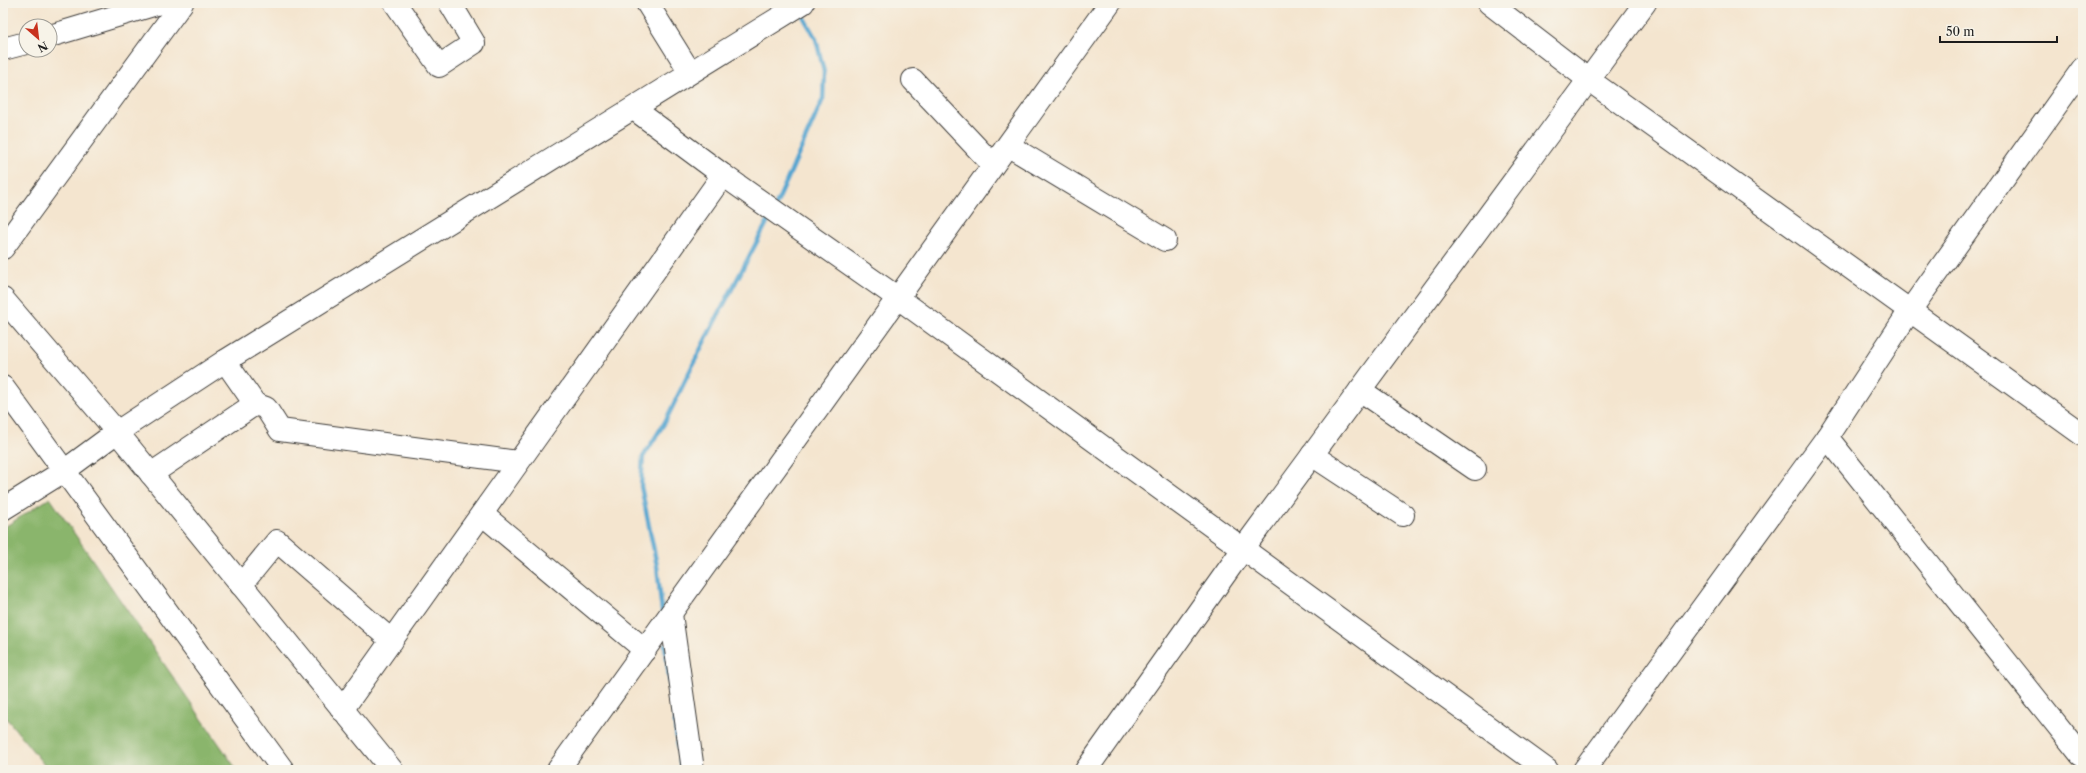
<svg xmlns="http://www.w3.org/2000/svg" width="2086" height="773" font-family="'Libre Caslon Text',serif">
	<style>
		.forest { fill: #8ab56c; stroke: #536844 }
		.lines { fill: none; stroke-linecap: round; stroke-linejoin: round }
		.stream { stroke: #56a6d0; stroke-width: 4.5 }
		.minor-casing { stroke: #3c3a37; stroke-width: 24 }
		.minor { stroke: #fff; stroke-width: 22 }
	</style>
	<rect width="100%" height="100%" fill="#f7f3e8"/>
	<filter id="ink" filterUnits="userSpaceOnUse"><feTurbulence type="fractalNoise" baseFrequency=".025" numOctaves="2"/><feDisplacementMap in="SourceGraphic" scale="8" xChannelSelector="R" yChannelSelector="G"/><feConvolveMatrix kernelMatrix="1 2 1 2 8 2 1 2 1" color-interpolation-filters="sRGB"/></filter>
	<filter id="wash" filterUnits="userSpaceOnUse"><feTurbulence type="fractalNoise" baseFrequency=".012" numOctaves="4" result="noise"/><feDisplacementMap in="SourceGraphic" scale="16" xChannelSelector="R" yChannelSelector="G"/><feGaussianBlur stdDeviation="0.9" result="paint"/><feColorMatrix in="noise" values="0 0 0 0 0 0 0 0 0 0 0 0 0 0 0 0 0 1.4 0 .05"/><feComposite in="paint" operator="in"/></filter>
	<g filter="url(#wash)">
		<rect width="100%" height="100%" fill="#f4e5cf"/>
		<!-- forest -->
		<path class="forest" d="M50 498 237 770H46L45 766 3 714V528Z"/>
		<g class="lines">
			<!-- stream -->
			<g class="stream">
				<path d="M776 205 823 99 824 72 816 39 800 11"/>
				<path d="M662 612 657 566 641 486 643 457 665 422 704 342 771 215"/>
				<path d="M665 645 681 770"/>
			</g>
		</g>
	</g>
	<g filter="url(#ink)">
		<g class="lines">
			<!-- minor casing -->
			<g class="minor-casing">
				<g id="minor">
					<path d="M395 3 439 66 474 43 450 3"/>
					<path d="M647 3 690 72"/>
					<path d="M1489 3 1589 80 2083 435"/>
					<path d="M50 36 160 3"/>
					<path d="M3 49 26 43"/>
					<path d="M913 80 993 165"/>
					<path d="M634 109 723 175 898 298 1547 770"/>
					<path d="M1009 146 1165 240"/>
					<path d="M3 248 182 3"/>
					<path d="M3 299 117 432 392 770"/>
					<path d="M225 361 255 404 266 408 280 430 518 462"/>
					<path d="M3 387 283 770"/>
					<path d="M1360 390 1475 469"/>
					<path d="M1827 437 2081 755"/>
					<path d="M1312 455 1403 515"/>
					<path d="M151 474 255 404"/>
					<path d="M3 509 64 471 117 432 225 361 803 3"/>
					<path d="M482 514 645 650"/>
					<path d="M241 585 277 541 392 641"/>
					<path d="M671 614 693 770"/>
					<path d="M342 710 723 175"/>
					<path d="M558 770 1110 3"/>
					<path d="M1086 770 1243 549 1645 3"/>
					<path d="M1584 770 1827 437 1911 309 2083 68"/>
				</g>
			</g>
			<!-- minor -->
			<use href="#minor" class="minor"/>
		</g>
	</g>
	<!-- margin -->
	<rect width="2086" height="773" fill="none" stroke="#f7f3e8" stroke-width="16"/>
	<!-- north arrow -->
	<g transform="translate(38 38) rotate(152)"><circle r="19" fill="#f7f3e8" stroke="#9f9d96"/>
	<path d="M0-3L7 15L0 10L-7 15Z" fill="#c8321e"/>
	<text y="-6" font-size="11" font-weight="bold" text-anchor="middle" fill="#1c1c1c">N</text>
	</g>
	<!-- scale -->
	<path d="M1940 36v6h117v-6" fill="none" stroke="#1c1c1c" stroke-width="2"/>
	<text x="1946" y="36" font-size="12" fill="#1c1c1c" stroke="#f7f3e8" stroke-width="3" paint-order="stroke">50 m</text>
</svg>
